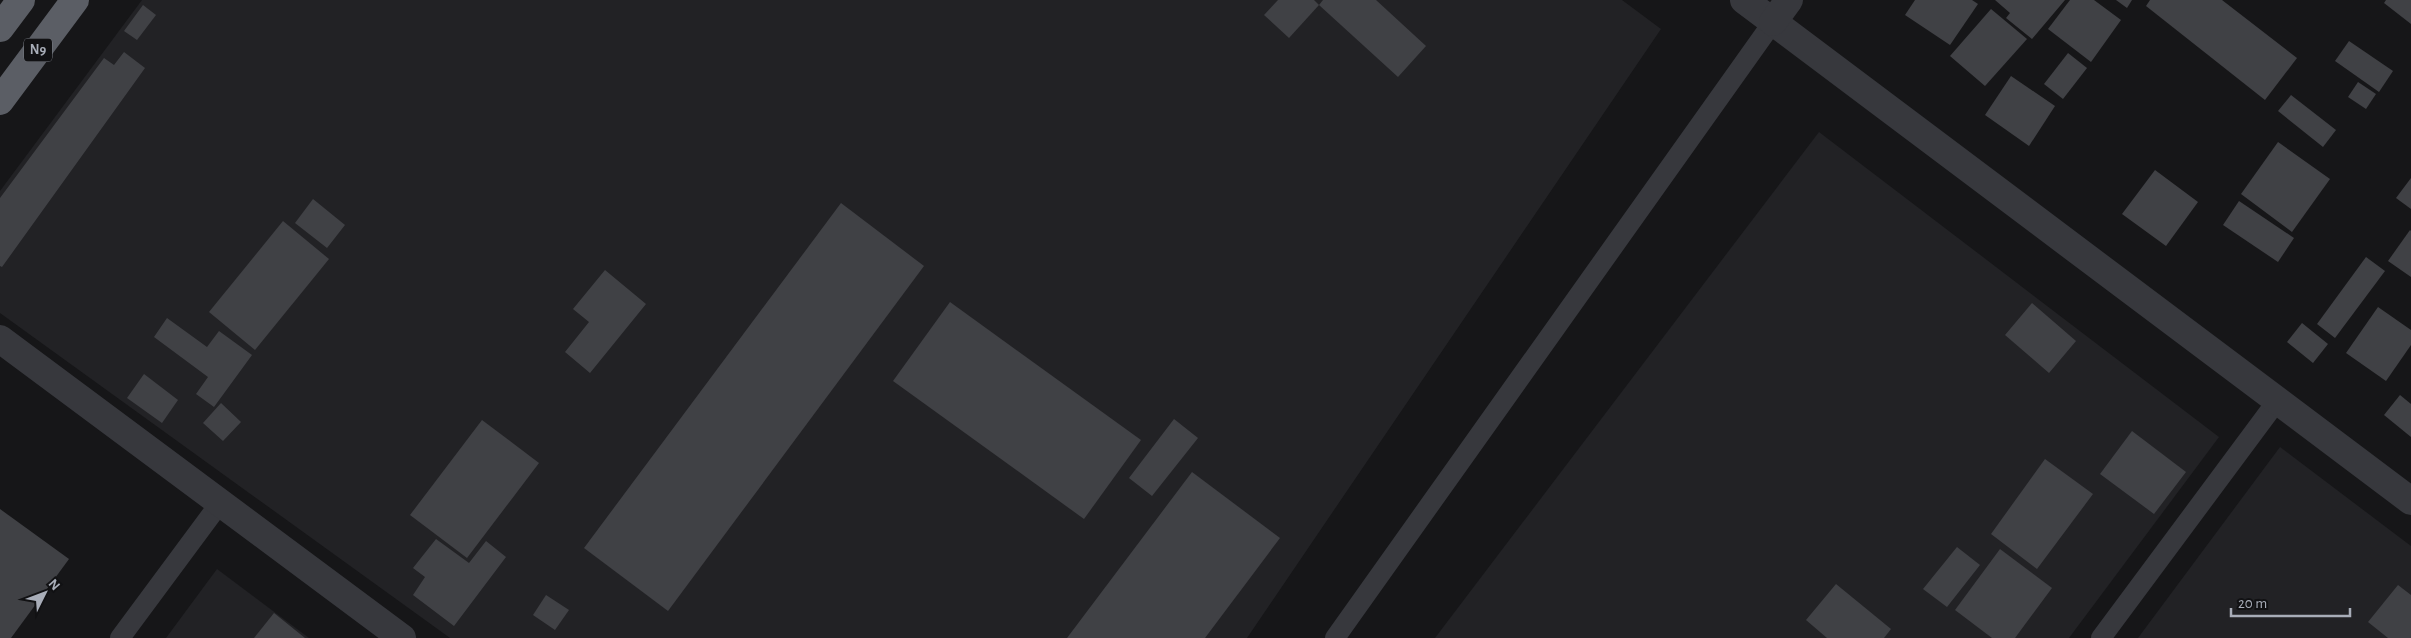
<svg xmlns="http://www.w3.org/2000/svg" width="2411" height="638" font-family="'Alegreya Sans',sans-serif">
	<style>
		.built { fill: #222225 }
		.building { fill: #404145 }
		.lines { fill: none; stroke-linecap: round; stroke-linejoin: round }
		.service { stroke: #37383d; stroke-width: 20 }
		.minor { stroke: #37383d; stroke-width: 28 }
		.trunk { stroke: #5b5e65; stroke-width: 28 }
		.labels { text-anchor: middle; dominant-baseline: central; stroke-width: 5; stroke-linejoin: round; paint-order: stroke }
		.shield { fill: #111113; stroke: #7b7e86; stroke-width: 1 }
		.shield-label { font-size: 14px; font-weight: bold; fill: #a8adb8 }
	</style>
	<rect width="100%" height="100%" fill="#161618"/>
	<!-- built -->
	<g class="built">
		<path d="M142 0H1622L1661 29 1247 638H450L0 313V191Z"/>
		<path d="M1819 132 2219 437 2069 638H1435Z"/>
		<path d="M2280 447 2411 546V638H2138Z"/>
		<path d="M217 569 309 638H166Z"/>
	</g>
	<!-- building -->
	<g class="building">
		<path d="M1278 0H1314L1319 5 1289 38 1264 15Z"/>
		<path d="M1323 0H1376L1426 46 1398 77 1319 5Z"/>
		<path d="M1915 0H1972L1978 4 1950 45 1905 15Z"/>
		<path d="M1995 0H2065L2032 39 2006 18 2010 13Z"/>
		<path d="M2070 0H2094L2121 20 2091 62 2048 29Z"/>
		<path d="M2116 0H2132L2127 8Z"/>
		<path d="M2150 0H2222L2297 58 2265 100 2146 6Z"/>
		<path d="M2386 0H2411V24L2384 3Z"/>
		<path d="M143 5 156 15 137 40 124 31Z"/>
		<path d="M1991 9 2027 39 1985 86 1950 56Z"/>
		<path d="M2349 41 2393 71 2379 92 2335 61Z"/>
		<path d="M124 52 145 68 2 267 0 266V198L104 58 114 65Z"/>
		<path d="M2068 53 2087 68 2063 99 2044 84Z"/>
		<path d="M2011 76 2055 106 2029 146 1985 115Z"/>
		<path d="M2358 82 2376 94 2366 109 2348 97Z"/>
		<path d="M2291 95 2336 130 2323 147 2278 111Z"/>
		<path d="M2278 142 2330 179 2292 232 2241 194Z"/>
		<path d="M2155 170 2198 202 2166 246 2122 214Z"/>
		<path d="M2411 178V209L2396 198Z"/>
		<path d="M313 199 345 225 327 248 295 223Z"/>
		<path d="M2239 201 2294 238 2278 262 2223 225Z"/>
		<path d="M841 203 924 266 668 611 584 548Z"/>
		<path d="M283 221 329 259 255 350 209 312Z"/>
		<path d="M2410 230 2411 231V277L2388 261Z"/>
		<path d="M2366 257 2385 271 2335 338 2317 324Z"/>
		<path d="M605 270 646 304 590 373 565 352 589 322 573 309Z"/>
		<path d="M950 302 1141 440 1084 519 893 381Z"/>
		<path d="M2032 303 2076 341 2049 373 2005 335Z"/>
		<path d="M2378 307 2411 330V345L2386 381 2346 353Z"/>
		<path d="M167 318 207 347 219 331 252 355 214 407 196 394 208 377 154 337Z"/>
		<path d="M2302 323 2328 344 2313 363 2287 342Z"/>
		<path d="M144 374 178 400 162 423 127 398Z"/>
		<path d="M2400 395 2411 404V437L2384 415Z"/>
		<path d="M221 403 241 422 223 441 203 423Z"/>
		<path d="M1174 419 1198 438 1152 496 1129 478Z"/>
		<path d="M482 420 539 463 467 558 410 515Z"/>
		<path d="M2132 431 2186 472 2154 514 2100 474Z"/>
		<path d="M2045 459 2093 494 2037 569 1991 534Z"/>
		<path d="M1192 472 1280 538 1205 638H1067Z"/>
		<path d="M0 509 69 559 11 638H0Z"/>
		<path d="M436 539 469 563 486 541 506 557 454 626 413 595 425 577 413 568Z"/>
		<path d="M1957 547 1980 565 1947 607 1923 589Z"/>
		<path d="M2000 549 2052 588 2015 638H1992L1955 610Z"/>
		<path d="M1836 584 1891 629 1884 638H1827L1806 620Z"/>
		<path d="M2398 585 2411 595V638H2388L2368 622Z"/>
		<path d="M546 595 569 610 555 630 533 615Z"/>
		<path d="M274 613 305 638H254Z"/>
	</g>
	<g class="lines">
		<!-- service -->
		<g class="service">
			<path d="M120 638 220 503"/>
			<path d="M1335 638 1773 22"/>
			<path d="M2101 638 2277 401"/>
		</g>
		<!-- minor -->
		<g class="minor">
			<path d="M1744 0 2411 501"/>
			<path d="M1773 22 1789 0"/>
			<path d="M0 339 402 638"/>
		</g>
		<!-- trunk -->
		<g class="trunk">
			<path d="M0 28 21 0"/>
			<path d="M0 101 75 0"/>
		</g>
	</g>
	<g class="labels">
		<!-- shield labels -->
		<rect class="shield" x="24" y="38.5" width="28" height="23" rx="4"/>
		<g class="shield-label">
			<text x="38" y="50">N9</text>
		</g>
	</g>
	<!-- north arrow -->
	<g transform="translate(45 593) rotate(48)" stroke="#111113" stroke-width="4" paint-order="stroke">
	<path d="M0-4L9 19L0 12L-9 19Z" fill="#a8adb8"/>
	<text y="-8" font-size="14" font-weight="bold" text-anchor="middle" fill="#a8adb8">N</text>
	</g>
	<!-- scale -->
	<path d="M2231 608v8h119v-8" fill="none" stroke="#a8adb8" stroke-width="2.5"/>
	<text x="2238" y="608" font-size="15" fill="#a8adb8" stroke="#111113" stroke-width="4" paint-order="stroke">20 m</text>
</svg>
